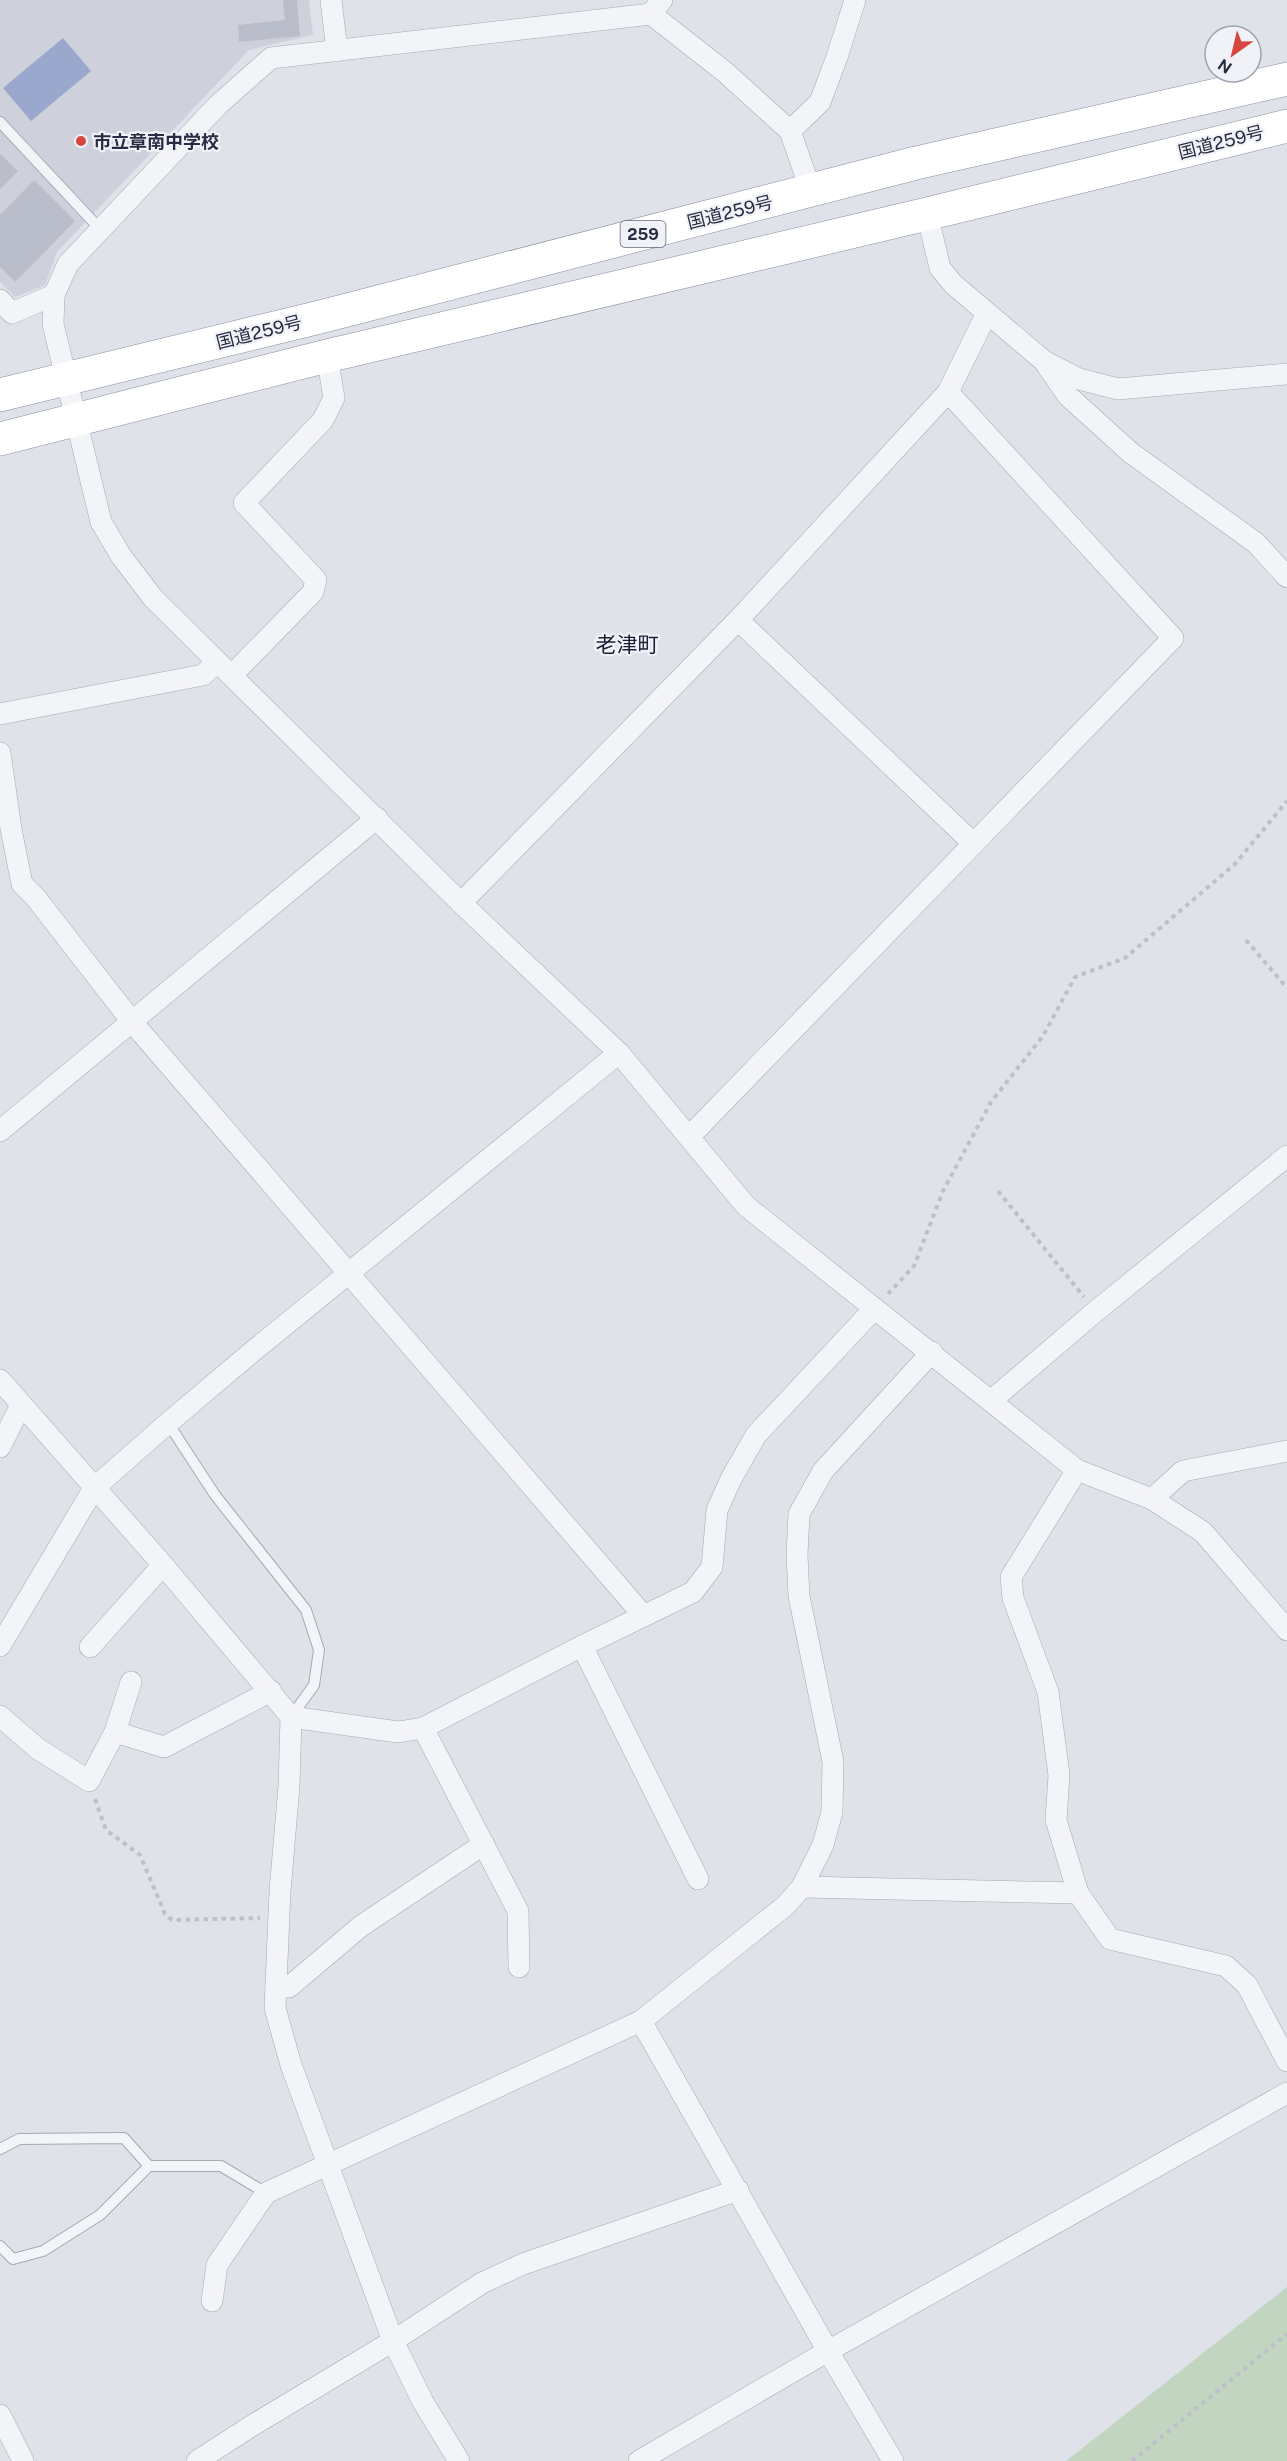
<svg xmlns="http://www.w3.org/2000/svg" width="1287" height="2461" font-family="'Public Sans','Noto Sans JP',sans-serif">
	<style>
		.built { fill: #ced1dc }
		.green { fill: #c2d5c1 }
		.water { fill: #99a8cc }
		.building { fill: #babdca }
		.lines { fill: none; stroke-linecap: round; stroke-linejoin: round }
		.lane-casing { stroke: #a5a8b5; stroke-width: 12 }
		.street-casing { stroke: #a5a8b5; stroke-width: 22 }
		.highway-casing { stroke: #878ca2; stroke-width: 34 }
		.path { stroke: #bec0c9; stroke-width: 4; stroke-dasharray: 4.5 4.5; stroke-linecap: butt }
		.lane { stroke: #f3f4f8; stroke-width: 10 }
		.street { stroke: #f3f4f8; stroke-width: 21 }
		.highway { stroke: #fff; stroke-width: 33 }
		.poi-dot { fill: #d7453e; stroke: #f0f2f7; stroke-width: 2 }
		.labels { text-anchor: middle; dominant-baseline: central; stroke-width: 4.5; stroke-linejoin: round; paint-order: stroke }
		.shield { fill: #f0f2f7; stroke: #646779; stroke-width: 1.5 }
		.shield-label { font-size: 16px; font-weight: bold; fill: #282c43 }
		.poi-label { font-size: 18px; font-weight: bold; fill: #282c43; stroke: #f0f2f7; text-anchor: start }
		.street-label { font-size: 18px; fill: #282c43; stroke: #f0f2f7 }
		.quarter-label { font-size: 21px; fill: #1a1e34; stroke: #f0f2f7 }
	</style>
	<rect width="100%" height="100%" fill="#e0e2ea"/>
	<!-- built -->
	<path class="built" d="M0 0H309L313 35 249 50 57 252 45 285 15 297 0 282Z"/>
	<!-- green -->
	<path class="green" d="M1287 2287V2461H1066Z"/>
	<!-- water -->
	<path class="water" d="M63 38 91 71 31 121 3 88Z"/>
	<!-- building -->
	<g class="building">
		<path d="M283 0H297L300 36 239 42 238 25 285 20Z"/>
		<path d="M0 154 18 171 0 189Z"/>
		<path d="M34 180 75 221 15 282 0 267V215Z"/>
	</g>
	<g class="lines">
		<!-- lane casing -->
		<g class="lane-casing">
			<g id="lane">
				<path d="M0 122 100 229"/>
				<path d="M168 1423 215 1495 306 1610 319 1650 314 1685 291 1717"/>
				<path d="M0 2149 19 2139 124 2138 149 2166"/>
				<path d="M0 2246 13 2259 43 2251 100 2215 149 2166H221L266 2193"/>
			</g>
		</g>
		<!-- street casing -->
		<g class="street-casing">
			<g id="street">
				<path d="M331 0 337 51"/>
				<path d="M662 0 651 14 271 58 218 105 68 264 54 295 53 324 101 522 121 556 153 598 461 903 619 1053 746 1206 1077 1470 1152 1499 1203 1532 1287 1630"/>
				<path d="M651 14 725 72 790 131 811 191"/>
				<path d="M790 131 820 102 837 57 855 0"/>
				<path d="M927 214 940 268 953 284 1044 361 1079 379 1118 389 1287 374"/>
				<path d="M0 300 12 313 54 295"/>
				<path d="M1046 364 1068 396 1131 453 1256 543 1287 577"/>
				<path d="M738 620 973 843"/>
				<path d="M232 675 313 592 316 580 244 503 323 420 334 398 327 356"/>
				<path d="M0 714 203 675 217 662"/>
				<path d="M0 753 11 829 22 884 36 898 133 1023 643 1615"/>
				<path d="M461 903 738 620 948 392 986 315"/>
				<path d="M0 1131 377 818"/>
				<path d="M690 1136 1173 638 948 392"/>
				<path d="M0 1380 163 1565 291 1717 289 1786 280 1891 275 2008 291 2065 393 2341 423 2402 459 2461"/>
				<path d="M992 1400 1096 1311 1287 1156"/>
				<path d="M0 1447 21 1405"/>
				<path d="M1077 1470 1011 1577 1013 1598 1048 1692 1059 1775 1056 1820 1078 1893 1110 1939 1226 1966 1247 1985 1287 2061"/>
				<path d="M1152 1499 1183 1471 1287 1451"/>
				<path d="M0 1646 94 1488 168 1423 252 1352 619 1053"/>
				<path d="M582 1646 698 1879"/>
				<path d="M90 1647 163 1565"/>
				<path d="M0 1716 38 1749 89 1781 115 1732 131 1682"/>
				<path d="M291 1717 398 1732 423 1728 582 1646 693 1592 712 1567 717 1510 731 1479 756 1435 874 1309"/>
				<path d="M423 1728 518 1911 519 1967"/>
				<path d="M115 1732 164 1747 271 1691"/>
				<path d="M802 1887 1078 1893"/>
				<path d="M276 1987H289L361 1926 484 1844"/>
				<path d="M641 2021 828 2351 893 2461"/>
				<path d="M212 2301 217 2265 266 2193 641 2021 785 1906 802 1887 823 1845 832 1812 833 1762 799 1596 797 1555 799 1514 823 1471 932 1352"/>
				<path d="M0 2415 23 2461"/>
				<path d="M197 2461 253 2425 393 2341 482 2283 523 2264 738 2190"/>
				<path d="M639 2461 828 2351 1287 2093"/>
			</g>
		</g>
		<!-- highway casing -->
		<g class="highway-casing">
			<g id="highway">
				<path d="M0 395 320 317 916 163 1287 79"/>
				<path d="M0 439 327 356 927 214 1287 126"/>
			</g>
		</g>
		<!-- path -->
		<g class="path">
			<path d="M1246 940 1287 988"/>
			<path d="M998 1191 1084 1297"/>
			<path d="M888 1294 914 1266 943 1191 991 1102 1043 1036 1075 977 1125 958 1235 864 1287 801"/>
			<path d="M95 1799 106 1830 140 1855 165 1914 172 1920 260 1918"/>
			<path d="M1132 2461 1287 2334"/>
		</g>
		<!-- lane -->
		<use href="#lane" class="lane"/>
		<!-- street -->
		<use href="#street" class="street"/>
		<!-- highway -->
		<use href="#highway" class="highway"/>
	</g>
	<!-- markers -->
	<circle class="poi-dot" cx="81" cy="141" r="6"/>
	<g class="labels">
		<!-- shield labels -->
		<rect class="shield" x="620.5" y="221" width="45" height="26" rx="4.5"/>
		<g class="shield-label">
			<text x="643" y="234">259</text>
		</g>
		<!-- poi labels -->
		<g class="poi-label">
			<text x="93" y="141">市立章南中学校</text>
		</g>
		<!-- street labels -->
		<g class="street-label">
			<text transform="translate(1221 142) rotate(-14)">国道259号</text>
			<text transform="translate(730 212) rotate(-14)">国道259号</text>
			<text transform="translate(259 332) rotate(-14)">国道259号</text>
		</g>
		<!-- quarter labels -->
		<g class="quarter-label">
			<text x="627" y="644">老津町</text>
		</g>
	</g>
	<!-- north arrow -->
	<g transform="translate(1233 54) rotate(214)"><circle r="28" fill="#f0f2f7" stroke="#a0a3af" stroke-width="1.5"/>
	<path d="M0-4.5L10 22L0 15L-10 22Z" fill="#d7453e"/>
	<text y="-9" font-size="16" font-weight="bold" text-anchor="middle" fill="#282c43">N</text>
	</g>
</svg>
